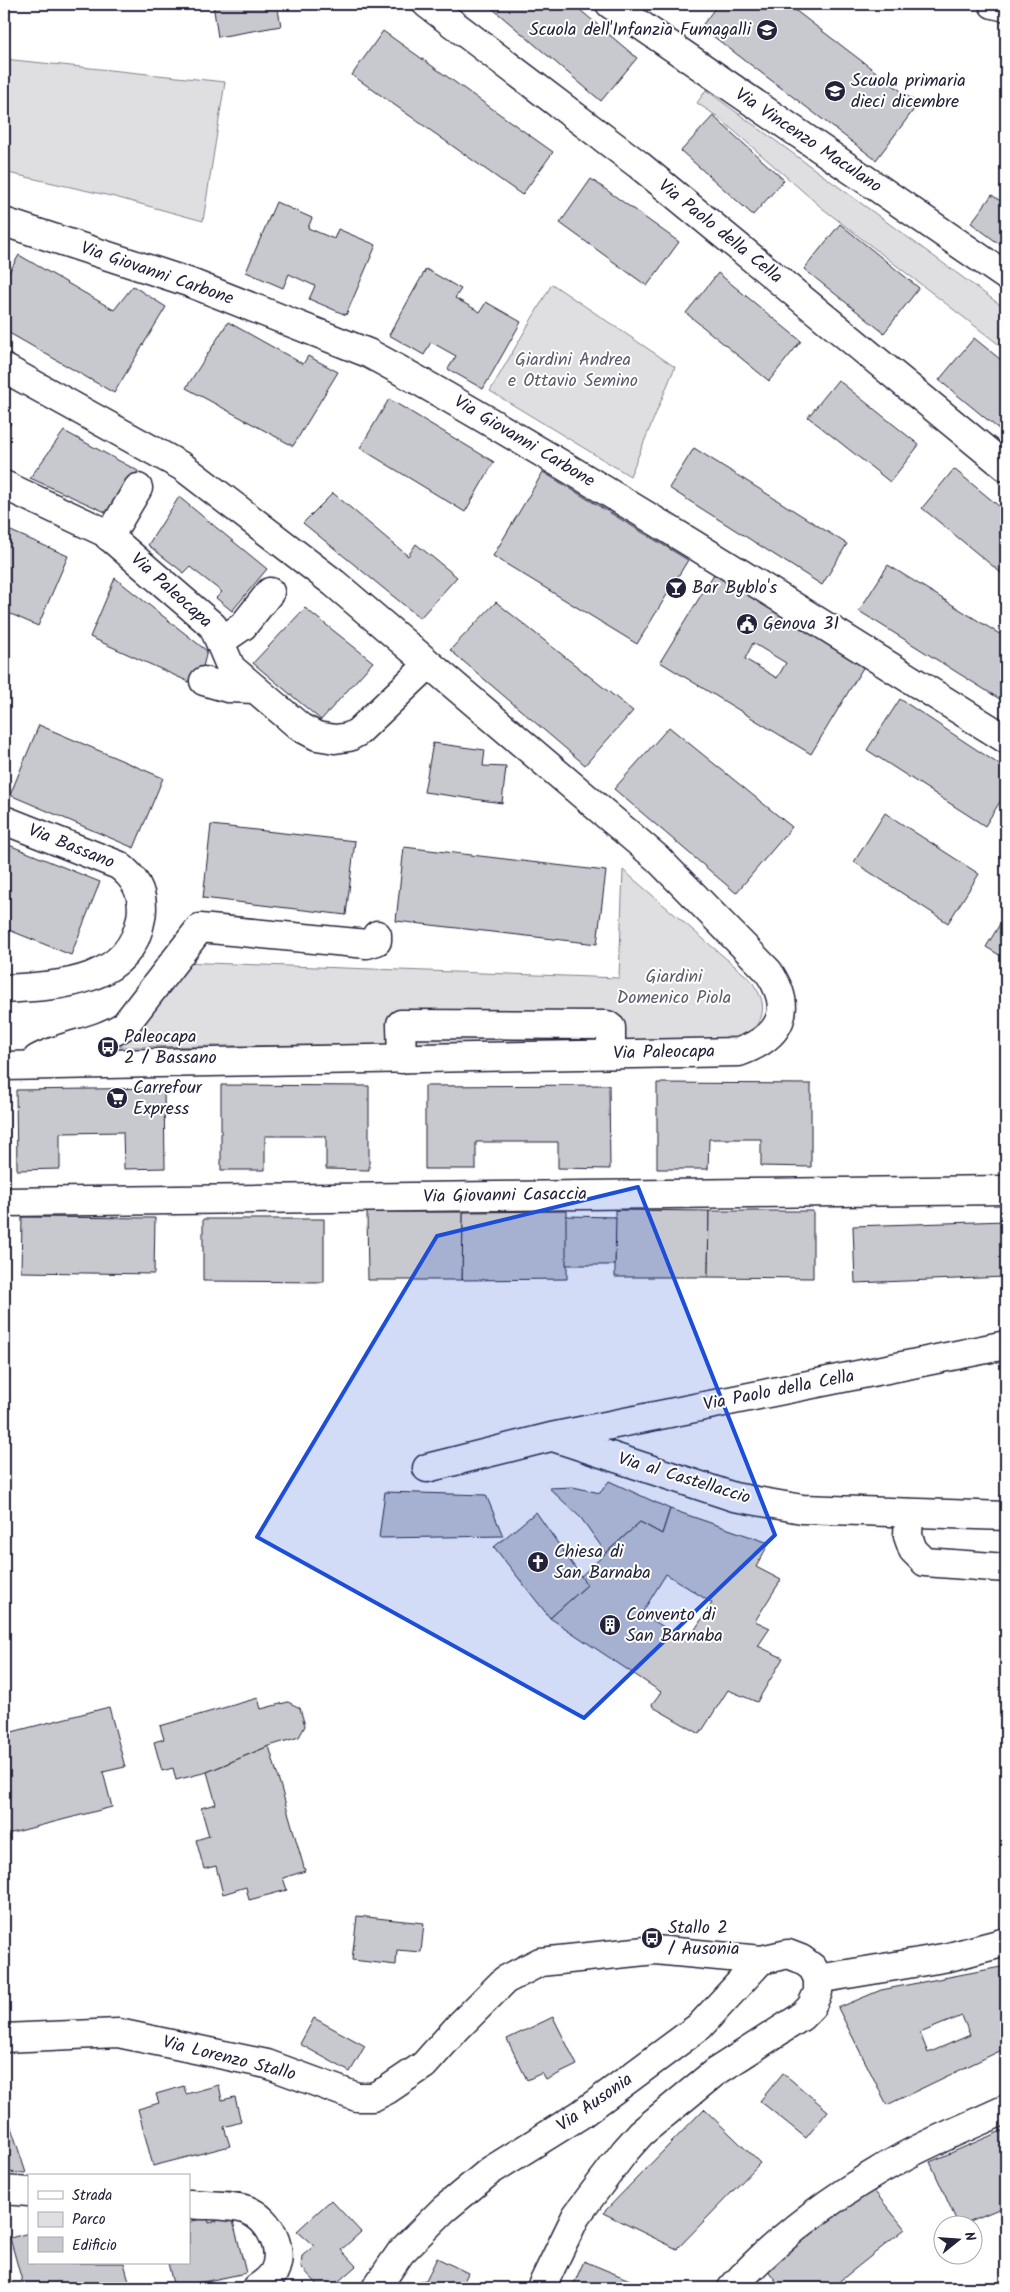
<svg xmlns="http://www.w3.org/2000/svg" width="1010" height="2292" font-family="Kalam,sans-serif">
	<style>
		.green { fill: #dfdfe2; stroke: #80808e }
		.building { fill: #c8c8cf; stroke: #22223b; fill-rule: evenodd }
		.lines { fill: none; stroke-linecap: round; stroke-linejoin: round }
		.minor-casing { stroke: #22223b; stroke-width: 31 }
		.minor { stroke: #fff; stroke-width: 28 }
		.marked { fill: #1d4ed8; fill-opacity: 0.2; stroke: #1d4ed8; stroke-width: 4; stroke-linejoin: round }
		.labels { text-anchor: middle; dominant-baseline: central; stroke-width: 4; stroke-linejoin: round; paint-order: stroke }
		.poi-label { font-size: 18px; fill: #22223b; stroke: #fff; text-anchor: start }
		.street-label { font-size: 18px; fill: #22223b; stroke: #fff }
		.park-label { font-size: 18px; fill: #5b5b6d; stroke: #fff }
	</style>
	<rect width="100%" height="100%" fill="#fff"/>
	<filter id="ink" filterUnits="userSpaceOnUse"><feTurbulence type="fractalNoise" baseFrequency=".02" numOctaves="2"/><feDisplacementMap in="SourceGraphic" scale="10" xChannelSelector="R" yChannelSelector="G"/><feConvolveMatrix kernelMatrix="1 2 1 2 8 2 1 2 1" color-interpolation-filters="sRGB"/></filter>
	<g filter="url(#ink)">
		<!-- green -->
		<g class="green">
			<path d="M4 59 225 82 203 221 115 197 4 172Z"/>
			<path d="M706 90 1006 309V350L822 208 718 117 697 103Z"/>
			<path d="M552 284 675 367 630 476 490 391Z"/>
			<path d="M623 870 751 980C755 987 761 995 762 1002 766 1023 749 1034 733 1041L120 1047 179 962 619 978Z"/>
		</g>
		<!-- building -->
		<g class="building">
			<path d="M213 4H277L281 26 218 37Z"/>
			<path d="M487 4H573L637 58 601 101Z"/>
			<path d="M718 4H787L918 104 876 160 701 27Z"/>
			<path d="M383 31 553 152 522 195 352 75Z"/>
			<path d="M713 116 784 180 753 215 681 151Z"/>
			<path d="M591 179 679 242 647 286 560 223Z"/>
			<path d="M992 195 1006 205V249L971 223Z"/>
			<path d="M276 202 312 218 308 228 334 239 338 229 376 245 346 315 309 299 315 286 289 274 283 288 246 272Z"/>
			<path d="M840 224 919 288 884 333 804 269Z"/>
			<path d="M19 255 114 310 133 286 166 307 114 393 4 330V281Z"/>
			<path d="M426 269 461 289 455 298 480 312 486 302 521 322 483 389 448 369 456 356 431 342 424 355 389 335Z"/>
			<path d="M718 273 801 341 769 381 686 313Z"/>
			<path d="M228 322 303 364 308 356 338 372 293 446 186 388Z"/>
			<path d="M974 338 1006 364V435L939 380Z"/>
			<path d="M838 380 919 445 890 482 808 417Z"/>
			<path d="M389 399 494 462 465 512 360 448Z"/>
			<path d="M4 418 11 423 4 434Z"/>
			<path d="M64 431 138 471 112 515 30 478Z"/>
			<path d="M694 448 847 544 822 585 669 488Z"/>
			<path d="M954 469 1006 512V577L922 508Z"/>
			<path d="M543 472 688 560 637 644 493 556Z"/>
			<path d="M333 493 408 556 416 544 457 577 420 618 303 523Z"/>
			<path d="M179 497 267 569 232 611 216 598 222 592 190 567 184 573 148 545Z"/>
			<path d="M4 528 68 556 38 626 4 611Z"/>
			<path d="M888 565 1006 638V703L859 611Z"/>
			<path d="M714 574 864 666 811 754 660 662ZM753 643 786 663 777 678 745 659Z"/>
			<path d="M115 578 207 651 198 686 90 637Z"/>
			<path d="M496 602 633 711 585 765 450 650Z"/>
			<path d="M305 608 373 662 321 720 253 663Z"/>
			<path d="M900 699 1006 769V792L985 826 867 750Z"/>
			<path d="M39 725 163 778 134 848 10 795Z"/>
			<path d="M669 727 792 827 736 893 614 789Z"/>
			<path d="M433 743 485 750 483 766 506 767 502 803 424 792Z"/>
			<path d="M885 813 979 874 948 923 854 862Z"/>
			<path d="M211 825 355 841 346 915 203 898Z"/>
			<path d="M4 843 100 882 71 955 4 928Z"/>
			<path d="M404 847 606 871 597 944 396 921Z"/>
			<path d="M1006 914V959L986 947Z"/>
			<path d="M657 1083 811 1084V1167L761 1166V1139H709L708 1169H657Z"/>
			<path d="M221 1085 369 1086V1170L326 1169V1136H265V1170H221Z"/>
			<path d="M609 1085 610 1169 558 1168V1142H476V1169H425V1086Z"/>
			<path d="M164 1088 165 1168 124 1169 123 1132 60 1133V1169L17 1170 16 1090Z"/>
			<path d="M615 1210 709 1211 708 1277H615Z"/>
			<path d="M567 1211V1279L462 1280 463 1212Z"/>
			<path d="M709 1211H813V1278L708 1277Z"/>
			<path d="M367 1212H463L462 1280H368Z"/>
			<path d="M566 1216 616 1217 615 1265H566Z"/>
			<path d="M22 1217 155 1218 154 1274 21 1272Z"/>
			<path d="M203 1219H324V1282L203 1281Z"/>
			<path d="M1006 1221V1277L855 1283 853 1226Z"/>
			<path d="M609 1481 670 1509 662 1534 640 1522 606 1553 581 1518 549 1488 573 1487 600 1493Z"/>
			<path d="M385 1492 486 1495 503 1536 379 1538Z"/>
			<path d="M670 1509 769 1543 756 1567 781 1580 755 1621 770 1628 758 1646 783 1658 757 1702 728 1690 700 1734 653 1707 652 1704 661 1692 550 1618 587 1585 580 1577 640 1522 662 1534ZM666 1574 712 1603 687 1642 642 1613Z"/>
			<path d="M536 1512 587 1585 550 1618 494 1547Z"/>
			<path d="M258 1698 261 1709 288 1702 300 1708 305 1726 299 1737 269 1746 207 1772 176 1780 173 1768 162 1771 154 1742 164 1739 160 1726Z"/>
			<path d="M109 1707 125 1767 103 1772 112 1807 4 1835V1734Z"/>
			<path d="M269 1746 305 1871 283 1878 287 1890 249 1900 246 1887 223 1894 216 1866 204 1869 196 1840 209 1836 201 1808 216 1804 207 1772Z"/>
			<path d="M357 1916 424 1923 421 1952 397 1950 396 1965 352 1960Z"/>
			<path d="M1006 1966V2048L887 2105 838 2008 881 1990ZM962 2016 970 2035 928 2053 920 2033Z"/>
			<path d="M553 2017 577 2065 546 2080 542 2073 527 2080 507 2039Z"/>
			<path d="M314 2018 365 2046 350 2072 300 2044Z"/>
			<path d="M783 2073 828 2111 806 2138 760 2101Z"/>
			<path d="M219 2085 222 2100 235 2097 241 2122 224 2127 230 2146 153 2166 138 2109 159 2103 156 2094 184 2086 186 2094Z"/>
			<path d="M4 2105 11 2127 4 2129Z"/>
			<path d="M704 2109 760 2163 677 2249 603 2213Z"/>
			<path d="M11 2127 26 2173 4 2172V2129Z"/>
			<path d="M1006 2129V2206L963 2224H958L930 2162Z"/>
			<path d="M871 2187 905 2229 831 2288H781L767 2269Z"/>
			<path d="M331 2200 361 2232 341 2250 356 2266 331 2288H321L301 2267 302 2256 314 2246 297 2231Z"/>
			<path d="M208 2217 209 2223 232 2217 246 2273 174 2288 168 2263H189V2222Z"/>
			<path d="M29 2233V2263H124L131 2288H24L10 2238Z"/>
			<path d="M437 2258 468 2273 461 2288H412L415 2282 426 2280Z"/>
			<path d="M584 2261 649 2288H572Z"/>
		</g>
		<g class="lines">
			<!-- minor casing -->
			<g class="minor-casing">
				<g id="minor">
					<path d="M427 4 639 165 1006 467"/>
					<path d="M610 4 1006 276"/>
					<path d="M993 4 1006 7"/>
					<path d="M4 222 188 282 368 353C444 393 517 438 591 482 731 566 868 653 1006 739"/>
					<path d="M4 368 183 467 334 583 657 858 768 971C795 1010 781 1037 739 1052L4 1066"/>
					<path d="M4 485 104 532 213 626 231 668 300 727 317 736 335 739 349 737 358 732 428 665"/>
					<path d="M109 537 138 488"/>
					<path d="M221 641 243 626 270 592"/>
					<path d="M204 681 228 688 255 689"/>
					<path d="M4 820 118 865C136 878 145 895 141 918 130 984 57 986 4 989"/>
					<path d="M37 1059C65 1044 101 1042 125 1025L200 928 367 944 377 941V935"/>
					<path d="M402 1059 401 1024 607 1025 611 1028V1054"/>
					<path d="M4 1202 1006 1190"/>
					<path d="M553 1437 734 1497 802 1509 1006 1516"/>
					<path d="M427 1468 551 1437 1006 1345"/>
					<path d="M909 1513 908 1536 913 1550 925 1562 1006 1568"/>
					<path d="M818 1979 949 1957 1006 1942"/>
					<path d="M4 2038 118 2033 267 2064 357 2097H373L387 2090 424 2065 458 2027 505 1980 540 1962 655 1950 761 1960"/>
					<path d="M4 2190 29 2192"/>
					<path d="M189 2204C207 2206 230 2204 247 2210 270 2219 285 2250 274 2272 270 2279 263 2284 257 2288"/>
					<path d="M376 2288 401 2252 443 2210 490 2171 580 2115 700 2026 761 1960 788 1954 801 1959 813 1968 818 1979V1992L811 2007 801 2017 714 2073 641 2133 625 2151 576 2216 541 2288"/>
					<path d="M732 2288C780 2234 839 2192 903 2157 936 2139 972 2125 1006 2109"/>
				</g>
			</g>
			<!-- minor -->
			<use href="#minor" class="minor"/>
		</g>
	</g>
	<!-- marked area -->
	<path class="marked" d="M638 1187 775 1535 584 1718 257 1537 437 1236Z"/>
	<!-- icons -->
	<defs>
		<g id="school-disc" transform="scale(1.125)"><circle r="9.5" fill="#22223b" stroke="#fff"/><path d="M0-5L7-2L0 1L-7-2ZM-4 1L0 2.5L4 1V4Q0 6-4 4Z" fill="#fff"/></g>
		<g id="bar-disc" transform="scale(1.125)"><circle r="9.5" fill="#22223b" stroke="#fff"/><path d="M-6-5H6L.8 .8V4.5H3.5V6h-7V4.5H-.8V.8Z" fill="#fff"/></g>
		<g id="civic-disc" transform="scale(1.125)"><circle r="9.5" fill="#22223b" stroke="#fff"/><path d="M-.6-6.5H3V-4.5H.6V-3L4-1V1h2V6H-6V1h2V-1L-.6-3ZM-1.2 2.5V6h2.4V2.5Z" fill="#fff"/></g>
		<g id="bus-disc" transform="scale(1.125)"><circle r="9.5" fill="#22223b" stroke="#fff"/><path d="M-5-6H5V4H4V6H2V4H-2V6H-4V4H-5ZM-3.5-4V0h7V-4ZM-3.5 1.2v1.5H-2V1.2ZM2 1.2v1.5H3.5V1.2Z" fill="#fff"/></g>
		<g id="supermarket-disc" transform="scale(1.125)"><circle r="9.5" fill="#22223b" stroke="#fff"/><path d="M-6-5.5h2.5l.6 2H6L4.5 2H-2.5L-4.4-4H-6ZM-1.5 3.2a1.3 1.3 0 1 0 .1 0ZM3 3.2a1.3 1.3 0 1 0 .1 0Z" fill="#fff"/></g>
		<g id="church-disc" transform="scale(1.125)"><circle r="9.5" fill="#22223b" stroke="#fff"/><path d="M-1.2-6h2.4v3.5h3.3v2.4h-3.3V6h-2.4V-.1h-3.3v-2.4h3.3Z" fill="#fff"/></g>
		<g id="building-disc" transform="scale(1.125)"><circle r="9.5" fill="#22223b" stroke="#fff"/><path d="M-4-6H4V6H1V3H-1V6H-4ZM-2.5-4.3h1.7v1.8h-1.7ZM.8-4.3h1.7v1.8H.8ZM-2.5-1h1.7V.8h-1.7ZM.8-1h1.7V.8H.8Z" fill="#fff"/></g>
	</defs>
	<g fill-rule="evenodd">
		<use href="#school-disc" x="767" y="30"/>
		<use href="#school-disc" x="835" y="91"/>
		<use href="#bar-disc" x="676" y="588"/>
		<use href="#civic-disc" x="747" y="624"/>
		<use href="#bus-disc" x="108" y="1047"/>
		<use href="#supermarket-disc" x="117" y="1098"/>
		<use href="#church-disc" x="538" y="1562"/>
		<use href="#building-disc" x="610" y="1625"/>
		<use href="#bus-disc" x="652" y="1938"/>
	</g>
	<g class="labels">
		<!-- poi labels -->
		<g class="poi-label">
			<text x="751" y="30" text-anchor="end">Scuola dell'Infanzia Fumagalli</text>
			<text x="851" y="81">Scuola primaria<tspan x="851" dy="21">dieci dicembre</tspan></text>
			<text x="692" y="588">Bar Byblo's</text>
			<text x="763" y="624">Genova 31</text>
			<text x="124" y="1037">Paleocapa<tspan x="124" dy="21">2 / Bassano</tspan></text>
			<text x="133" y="1088">Carrefour<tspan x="133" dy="21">Express</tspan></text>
			<text x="554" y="1552">Chiesa di<tspan x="554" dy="21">San Barnaba</tspan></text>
			<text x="626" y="1615">Convento di<tspan x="626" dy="21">San Barnaba</tspan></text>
			<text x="668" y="1928">Stallo 2<tspan x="668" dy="21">/ Ausonia</tspan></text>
		</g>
		<!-- street labels -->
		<g class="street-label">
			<text transform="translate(808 141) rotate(34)">Via Vincenzo Maculano</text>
			<text transform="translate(720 232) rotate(39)">Via Paolo della Cella</text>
			<text transform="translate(157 274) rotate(19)">Via Giovanni Carbone</text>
			<text transform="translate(524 442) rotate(31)">Via Giovanni Carbone</text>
			<text transform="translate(171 591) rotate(42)">Via Paleocapa</text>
			<text transform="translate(71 847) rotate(22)">Via Bassano</text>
			<text transform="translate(664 1053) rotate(-1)">Via Paleocapa</text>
			<text transform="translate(505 1196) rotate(-1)">Via Giovanni Casaccia</text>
			<text transform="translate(779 1391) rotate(-11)">Via Paolo della Cella</text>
			<text transform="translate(684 1479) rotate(17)">Via al Castellaccio</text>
			<text transform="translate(229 2059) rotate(14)">Via Lorenzo Stallo</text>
			<text transform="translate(595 2103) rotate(-35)">Via Ausonia</text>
		</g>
		<!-- park labels -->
		<g class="park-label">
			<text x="573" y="360">Giardini Andrea<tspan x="573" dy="21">e Ottavio Semino</tspan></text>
			<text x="674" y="977">Giardini<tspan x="674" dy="21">Domenico Piola</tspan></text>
		</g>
	</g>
	<!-- margin -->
	<rect width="1010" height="2292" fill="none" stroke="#fff" stroke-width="20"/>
	<rect x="10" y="10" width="990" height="2272" fill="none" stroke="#22223b" stroke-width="2" filter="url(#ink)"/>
	<!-- legend -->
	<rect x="28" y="2174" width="162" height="90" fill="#ffffff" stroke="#a7a7b1"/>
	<rect x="38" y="2191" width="25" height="8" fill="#ffffff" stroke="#a7a7b1"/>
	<text x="72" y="2200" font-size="15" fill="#22223b">Strada</text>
	<rect x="38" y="2212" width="25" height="15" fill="#dfdfe2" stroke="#a7a7b1"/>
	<text x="72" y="2224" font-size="15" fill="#22223b">Parco</text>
	<rect x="38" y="2237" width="25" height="15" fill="#c8c8cf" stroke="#a7a7b1"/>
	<text x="72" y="2250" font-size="15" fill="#22223b">Edificio</text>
	<!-- north arrow -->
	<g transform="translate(958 2240) rotate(73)"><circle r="24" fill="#ffffff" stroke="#a7a7b1"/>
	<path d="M0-4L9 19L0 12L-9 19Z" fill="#22223b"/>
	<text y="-8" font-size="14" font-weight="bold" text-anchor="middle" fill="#22223b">N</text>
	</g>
</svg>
